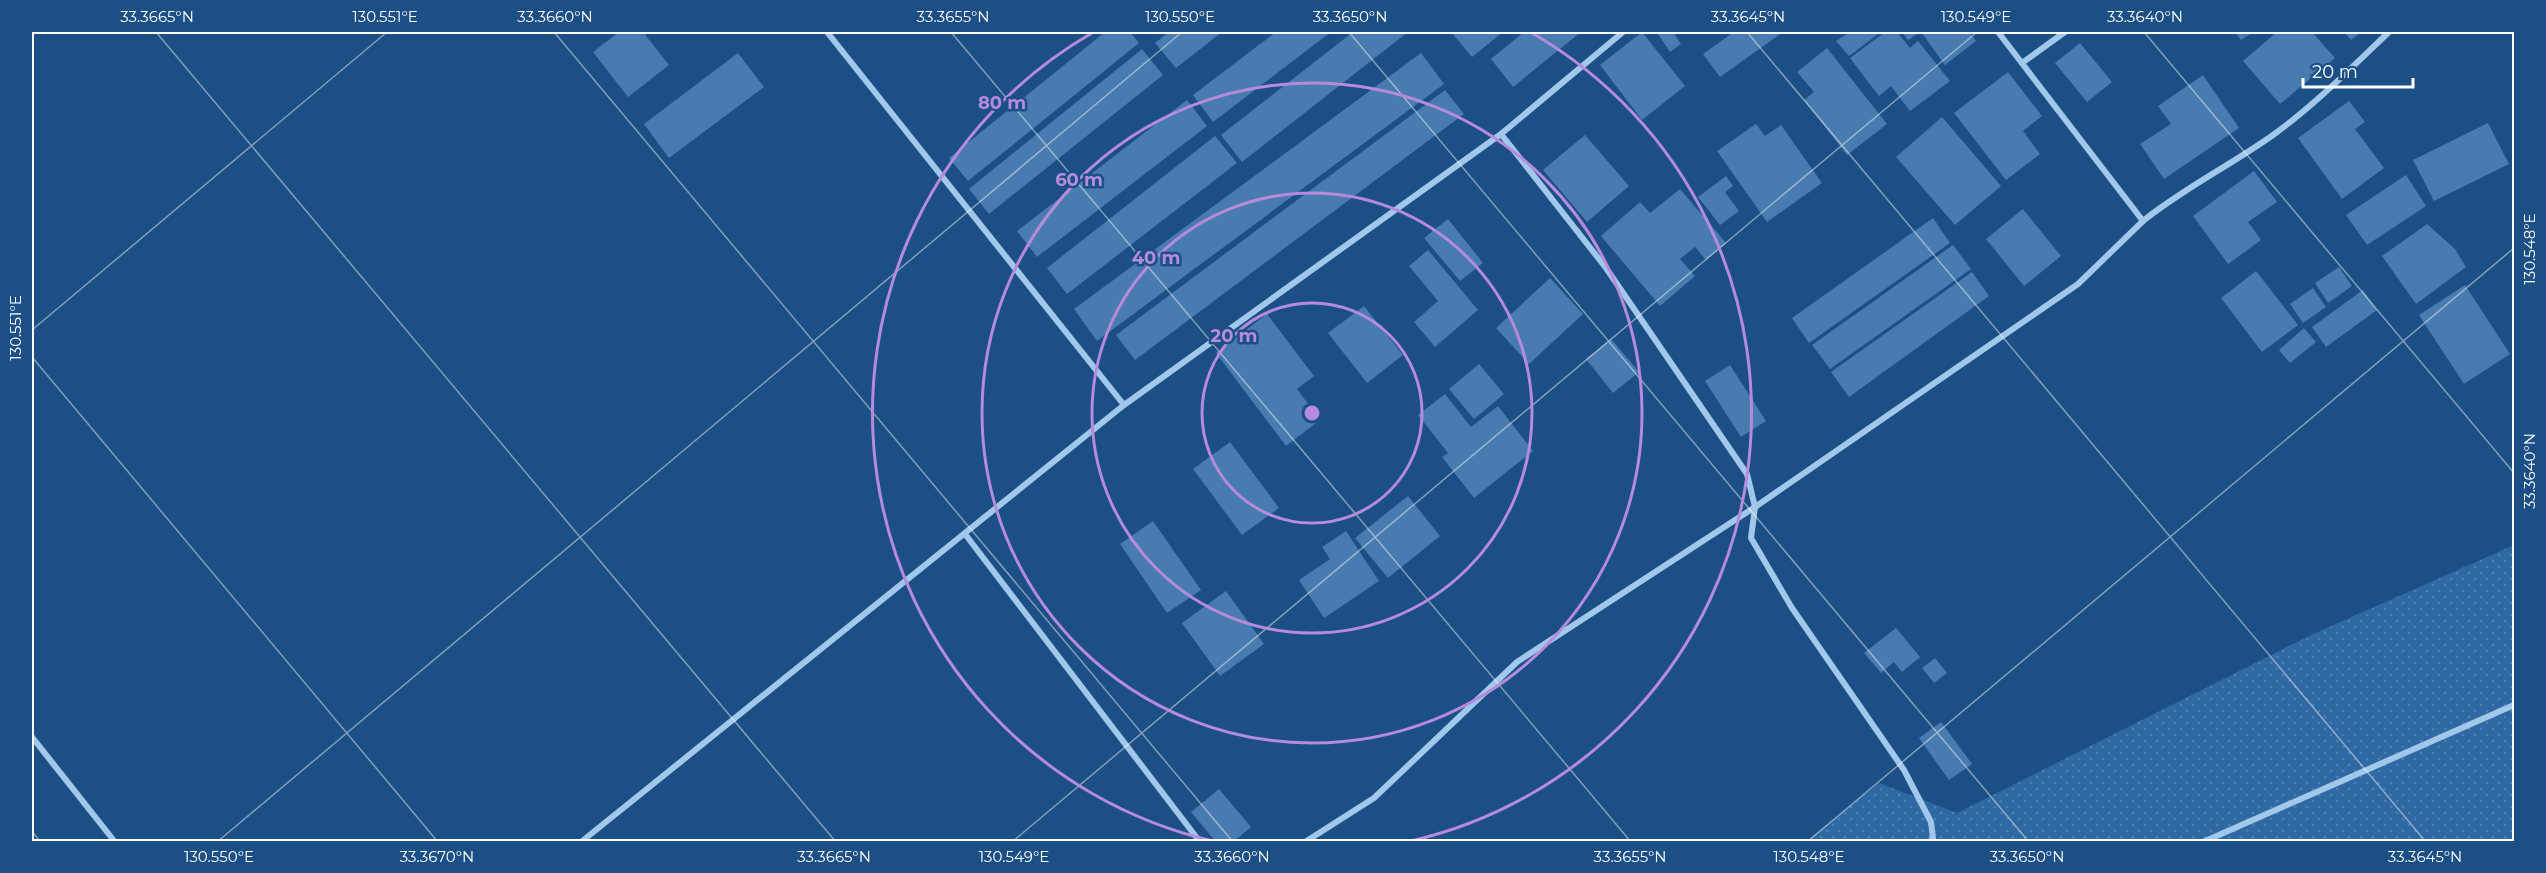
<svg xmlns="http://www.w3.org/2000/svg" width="2546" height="873" font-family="Montserrat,sans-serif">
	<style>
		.grass { fill: url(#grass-dots) }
		.building { fill: #487bb0 }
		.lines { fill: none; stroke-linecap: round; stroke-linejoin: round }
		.street { stroke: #a1c7eb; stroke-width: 6 }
		.ticks { fill: none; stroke: #fff; stroke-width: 1.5; stroke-opacity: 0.45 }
		.ring { fill: none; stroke: #b68bdc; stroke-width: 3 }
		.centre { fill: #b68bdc; stroke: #1b4f85; stroke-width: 3 }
		.ring-label { font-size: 18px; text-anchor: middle; font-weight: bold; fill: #b68bdc; stroke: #1b4f85; stroke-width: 5; stroke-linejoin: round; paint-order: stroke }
		.neatline { fill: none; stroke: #fff; stroke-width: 2 }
		.ticks-label { font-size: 15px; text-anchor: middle; fill: #fff }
	</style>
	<defs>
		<pattern id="grass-dots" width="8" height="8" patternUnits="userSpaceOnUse" patternTransform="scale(1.5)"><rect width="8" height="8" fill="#2e69a3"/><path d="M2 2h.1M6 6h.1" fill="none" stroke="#4d80b1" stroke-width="1.8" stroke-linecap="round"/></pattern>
	</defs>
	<rect width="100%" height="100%" fill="#1b4f85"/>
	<!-- grass -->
	<path class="grass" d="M2514 545V841L1805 842 1879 783 1957 813 2311 635Z"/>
	<!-- building -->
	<g class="building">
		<path d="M619 32H643L669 65 628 97 593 52Z"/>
		<path d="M1105 32H1130L1139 43 968 181 949 158Z"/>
		<path d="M1169 32H1222L1176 68 1155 43Z"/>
		<path d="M1276 32H1331L1213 122 1193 95Z"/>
		<path d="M1353 32H1408L1242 162 1221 135Z"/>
		<path d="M1451 32H1503L1472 57Z"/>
		<path d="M1524 32H1581L1513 87 1491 59Z"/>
		<path d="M1642 32 1685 86 1642 120 1600 65Z"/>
		<path d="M1663 32H1673L1681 44 1670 52 1658 34Z"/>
		<path d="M1734 32H1783L1720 77 1703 54Z"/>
		<path d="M1850 32H1881L1849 56 1836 41Z"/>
		<path d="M1885 32H1897L1910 48 1918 41 1950 81 1910 111 1891 86 1879 96 1850 58Z"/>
		<path d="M1902 32H1915L1917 34 1908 40Z"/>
		<path d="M1921 32H1969L1976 41 1945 65Z"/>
		<path d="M2235 32H2253L2241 40Z"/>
		<path d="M2277 32H2312L2335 58 2280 104 2243 61Z"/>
		<path d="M2344 32H2361L2351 40Z"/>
		<path d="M2080 43 2112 82 2087 102 2055 63Z"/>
		<path d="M1827 48 1887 124 1847 155 1804 100 1814 92 1797 72Z"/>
		<path d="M1142 49 1163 75 989 214 969 189Z"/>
		<path d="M738 53 764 87 669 158 644 124Z"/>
		<path d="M1421 53 1444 84 1097 341 1074 309Z"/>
		<path d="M2008 72 2042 116 2023 131 2040 154 2006 180 1954 113Z"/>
		<path d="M2203 75 2239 128 2164 179 2140 144 2171 124 2158 106Z"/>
		<path d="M1445 90 1464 114 1135 360 1116 335Z"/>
		<path d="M1187 100 1207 126 1037 257 1017 231Z"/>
		<path d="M2349 101 2365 122 2355 129 2384 168 2342 199 2298 138Z"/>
		<path d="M1942 117 2001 186 1955 225 1896 157Z"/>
		<path d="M2488 123 2509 164 2434 201 2413 160Z"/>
		<path d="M1756 124 1765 136 1781 125 1822 183 1767 222 1717 151Z"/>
		<path d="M1585 135 1629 186 1587 222 1543 170Z"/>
		<path d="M1215 136 1237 163 1067 294 1047 268Z"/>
		<path d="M2254 171 2277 202 2248 222 2261 240 2228 264 2193 216Z"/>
		<path d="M2406 175 2426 206 2367 245 2346 215Z"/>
		<path d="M1726 176 1733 186 1725 192 1739 211 1720 225 1698 197Z"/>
		<path d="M1680 189 1726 243 1706 260 1695 247 1680 259 1695 276 1660 306 1601 236 1640 202 1650 213Z"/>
		<path d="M2023 209 2061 256 2024 286 1986 239Z"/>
		<path d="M1933 218 1950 243 1809 343 1792 318Z"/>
		<path d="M1448 219 1483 263 1460 281 1424 238Z"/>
		<path d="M2427 224 2455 249 2466 267 2416 304 2382 256Z"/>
		<path d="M1953 245 1971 269 1830 369 1812 345Z"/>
		<path d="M1428 250 1478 310 1435 347 1414 322 1438 301 1409 266Z"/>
		<path d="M2339 267 2352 286 2328 303 2315 283Z"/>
		<path d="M2256 271 2298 325 2262 352 2221 298Z"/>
		<path d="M1972 272 1989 296 1849 397 1831 372Z"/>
		<path d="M1550 278 1583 314 1529 364 1496 328Z"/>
		<path d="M2465 285 2510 354 2464 384 2419 315Z"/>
		<path d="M2313 288 2326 307 2303 323 2290 304Z"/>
		<path d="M2363 290 2377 310 2326 347 2312 327Z"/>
		<path d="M1364 306 1403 355 1367 383 1328 333Z"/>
		<path d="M1267 314 1314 376 1297 389 1320 420 1286 446 1216 353Z"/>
		<path d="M2304 328 2316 342 2290 363 2279 350Z"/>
		<path d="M1611 339 1639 372 1613 393 1586 359Z"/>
		<path d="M1479 364 1504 394 1474 419 1449 389Z"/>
		<path d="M1730 365 1766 421 1741 437 1705 381Z"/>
		<path d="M1445 394 1471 427 1498 406 1533 451 1474 498 1442 457 1448 453 1418 415Z"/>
		<path d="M1230 442 1279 508 1242 535 1193 469Z"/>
		<path d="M1408 496 1440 536 1388 578 1355 538Z"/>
		<path d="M1153 521 1201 590 1167 613 1120 544Z"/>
		<path d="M1346 531 1379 581 1324 618 1299 580 1330 559 1322 547Z"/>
		<path d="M1226 591 1264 644 1220 676 1182 623Z"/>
		<path d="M1896 628 1920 657 1902 672 1894 662 1881 673 1864 653Z"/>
		<path d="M1935 658 1947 673 1934 683 1922 668Z"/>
		<path d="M1941 722 1972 764 1949 780 1919 738Z"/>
		<path d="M1219 789 1251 827 1233 842H1216L1191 812Z"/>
	</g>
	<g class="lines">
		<!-- street -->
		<g class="street">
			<path d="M827 32 1124 405"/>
			<path d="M1998 32 2143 221C2184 188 2231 165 2273 135 2315 105 2352 67 2389 32"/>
			<path d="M2022 63 2065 32"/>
			<path d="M1501 134 1606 268 1747 474 1755 507 1751 538 1792 608 1904 770 1931 822 1933 838 1930 842"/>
			<path d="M965 534 1200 842"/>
			<path d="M32 737 115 842"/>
			<path d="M581 842 1124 405 1501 134 1623 32"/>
			<path d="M1305 842 1374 798 1517 662 1755 507 2078 284 2143 221"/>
			<path d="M2203 842 2514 705"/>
		</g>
	</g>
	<!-- ticks -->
	<path class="ticks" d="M156 32 836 842M554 32 1233 842M951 32 1631 842M1349 32 2029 842M1747 32 2426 842M2144 32 2514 473M32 330 387 32M32 357 438 842M32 831 40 842M217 842 1182 32M1012 842 1977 32M1807 842 2514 248"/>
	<!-- distance rings -->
	<g class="ring">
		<circle cx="1312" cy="413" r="110"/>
		<circle cx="1312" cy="413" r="220"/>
		<circle cx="1312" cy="413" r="330"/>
		<path d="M1213 841A439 439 0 0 1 1092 33M1532 33A439 439 0 0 1 1411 841"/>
	</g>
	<circle cx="1312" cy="413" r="9" class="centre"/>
	<g class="ring-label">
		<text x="1002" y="109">80 m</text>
		<text x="1079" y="186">60 m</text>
		<text x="1156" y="264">40 m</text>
		<text x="1234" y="342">20 m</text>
	</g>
	<!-- border -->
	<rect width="2546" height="873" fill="none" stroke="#1b4f85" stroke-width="66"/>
	<!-- scale -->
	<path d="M2303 78v9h110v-9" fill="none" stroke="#ffffff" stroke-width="3"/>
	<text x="2312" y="78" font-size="18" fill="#ffffff" stroke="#1b4f85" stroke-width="4.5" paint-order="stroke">20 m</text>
	<rect x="33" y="33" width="2480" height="807" class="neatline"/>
	<g class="ticks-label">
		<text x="157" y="22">33.3665°N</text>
		<text x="385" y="22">130.551°E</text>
		<text x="555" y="22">33.3660°N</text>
		<text x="953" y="22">33.3655°N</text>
		<text x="1180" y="22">130.550°E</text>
		<text x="1350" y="22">33.3650°N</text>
		<text x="1748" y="22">33.3645°N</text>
		<text x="1976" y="22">130.549°E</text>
		<text x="2145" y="22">33.3640°N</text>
		<text transform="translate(2530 249) rotate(-90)" y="5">130.548°E</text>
		<text transform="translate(16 328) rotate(-90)" y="5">130.551°E</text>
		<text transform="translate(2530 471) rotate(-90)" y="5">33.3640°N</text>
		<text x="219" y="862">130.550°E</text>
		<text x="437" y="862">33.3670°N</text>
		<text x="834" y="862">33.3665°N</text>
		<text x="1014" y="862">130.549°E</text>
		<text x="1232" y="862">33.3660°N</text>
		<text x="1630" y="862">33.3655°N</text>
		<text x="1809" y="862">130.548°E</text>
		<text x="2027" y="862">33.3650°N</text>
		<text x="2425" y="862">33.3645°N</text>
	</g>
</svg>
